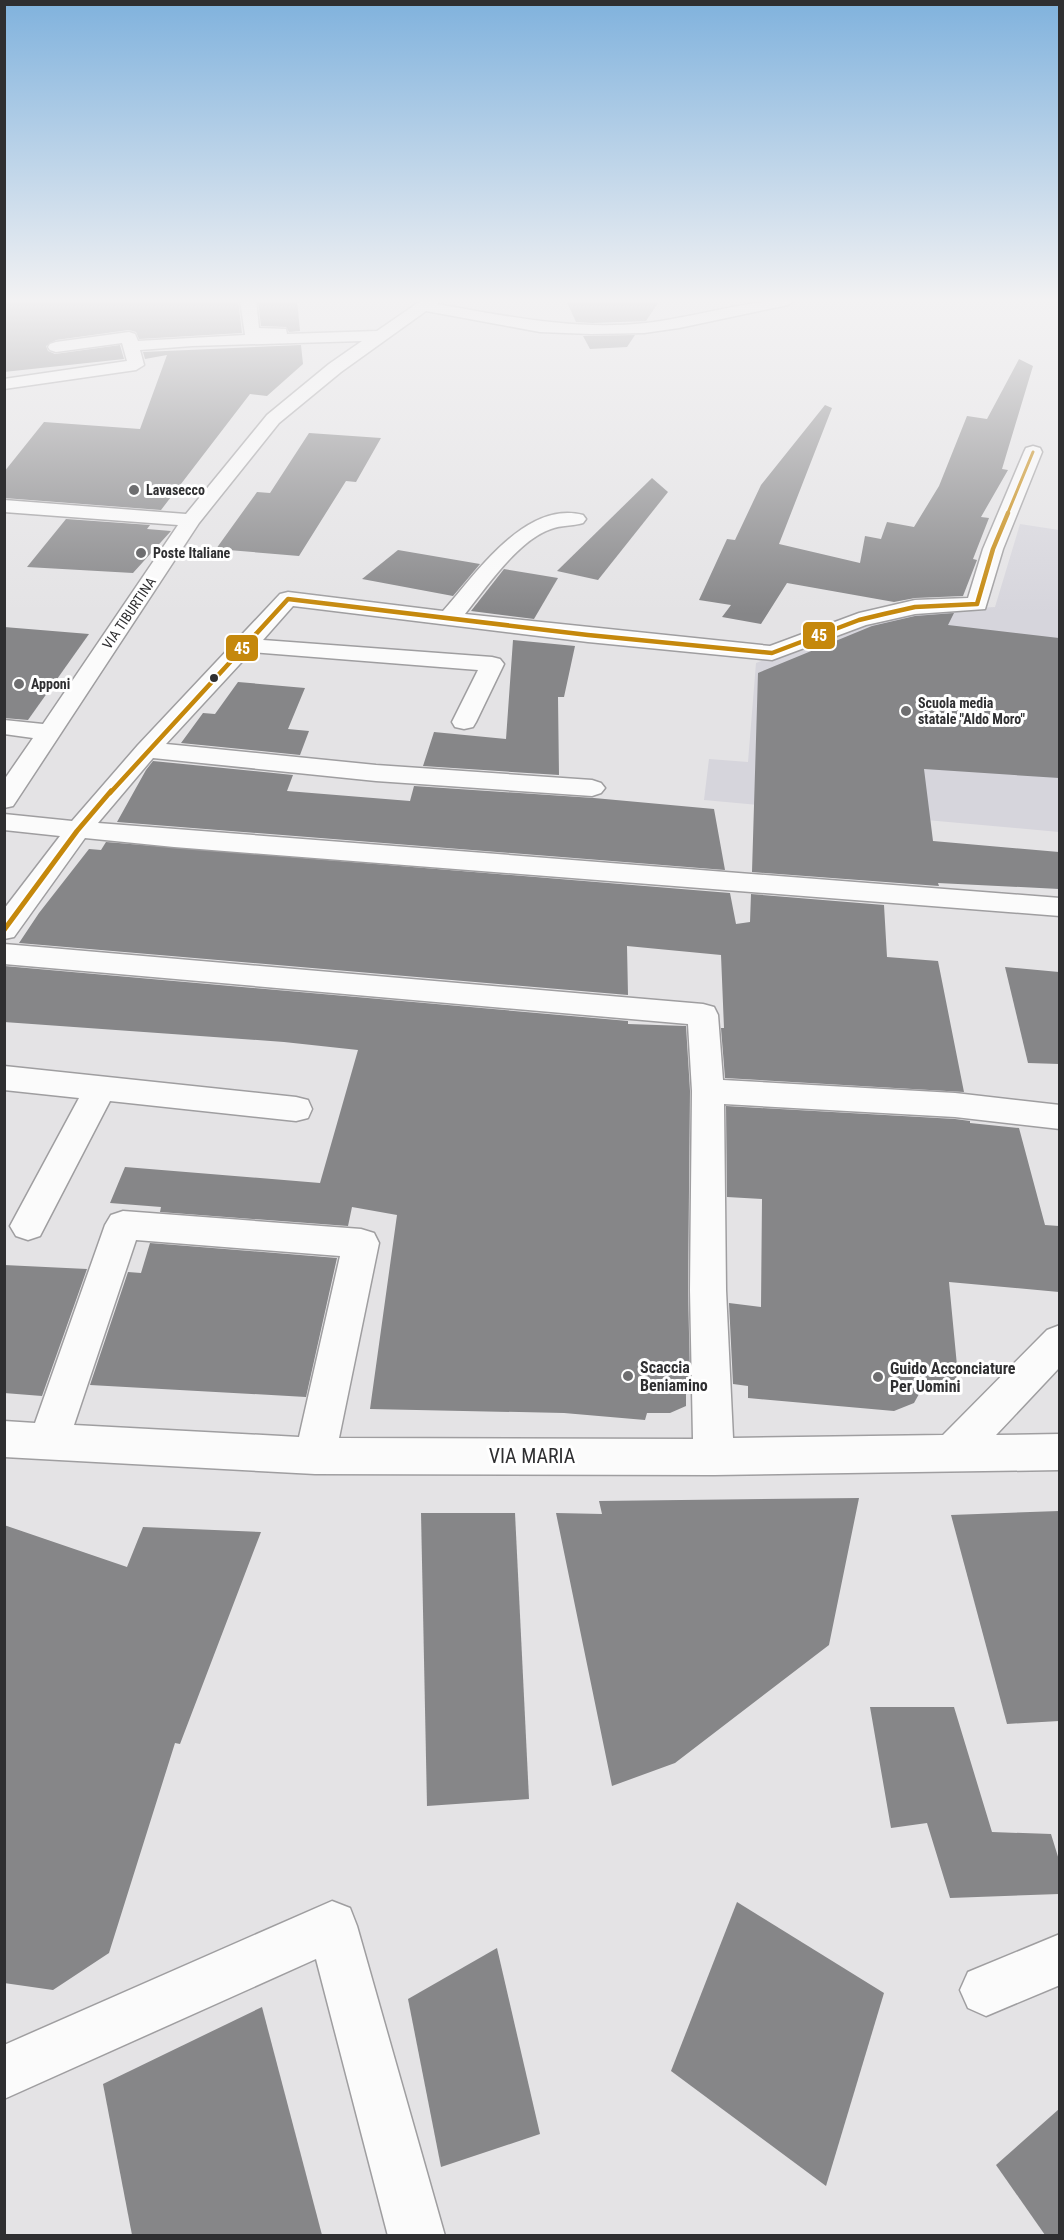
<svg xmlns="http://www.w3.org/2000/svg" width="1064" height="2240" font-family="'Roboto Condensed',sans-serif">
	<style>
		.built { fill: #d6d5dc }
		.building { fill: #868688 }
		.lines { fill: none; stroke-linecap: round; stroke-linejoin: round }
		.minor-casing { stroke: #9f9ea0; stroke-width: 3 }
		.minor { fill: #fbfbfb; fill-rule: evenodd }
		.bus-1-far2-casing { stroke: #fff; stroke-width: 5 }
		.bus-1-far1-casing { stroke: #fff; stroke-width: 8 }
		.bus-1-casing { stroke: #fff; stroke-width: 9 }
		.bus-1-far2 { stroke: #c5880c; stroke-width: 3 }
		.bus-1-far1 { stroke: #c5880c; stroke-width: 4.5 }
		.bus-1 { stroke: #c5880c; stroke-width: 5 }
		.poi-dot { fill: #6e6e70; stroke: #fff; stroke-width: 2 }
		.bus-dot { fill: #2f2f31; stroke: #fff; stroke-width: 2 }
		.labels { text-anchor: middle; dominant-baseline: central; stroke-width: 6; stroke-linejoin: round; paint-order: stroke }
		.far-poi-label { font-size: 14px; font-weight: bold; fill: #2f2f31; stroke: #fff; text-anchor: start }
		.far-street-label { font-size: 14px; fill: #2f2f31; stroke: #fff }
		.poi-label { font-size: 16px; font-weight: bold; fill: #2f2f31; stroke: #fff; text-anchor: start }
		.near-street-label { font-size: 20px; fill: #2f2f31; stroke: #fff }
		.line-badge { stroke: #fff; stroke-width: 2 }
		.badge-label { font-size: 16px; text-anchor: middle; font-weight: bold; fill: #fff }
	</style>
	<rect width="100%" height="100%" fill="#e4e3e5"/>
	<!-- built -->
	<path class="built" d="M1020 524 1059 530V832L704 800 709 759 748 762 756 663 838 632 885 618 927 611 995 607Z"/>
	<!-- building -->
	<g class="building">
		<path d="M4 300H238L242 333 139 339 136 332 129 330 56 340 46 346 48 351 55 354 120 345 124 359 4 372Z"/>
		<path d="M258 300H297L300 331 289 332 286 327 261 326Z"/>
		<path d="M566 300H629L658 303 646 321 593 323 576 322Z"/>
		<path d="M635 335 627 347 590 349 583 336Z"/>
		<path d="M301 345 303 364 267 396 250 394 161 510 4 498V472L44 422 140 429 167 355 145 359 143 352Z"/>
		<path d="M1019 359 1033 366 1002 469 1008 470 981 517 989 518 973 559 977 560 963 596 915 598 894 602 787 583 761 624 722 617 731 605 699 600 727 539 735 540 761 485 825 405 832 408 779 544 860 563 865 536 881 539 887 522 914 527 939 486 967 416 987 419Z"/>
		<path d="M309 433 381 438 356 482 346 481 299 556 216 549 257 492 270 493Z"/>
		<path d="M652 478 668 492 598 580 557 571Z"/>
		<path d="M66 519 150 525 147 529 171 531 133 573 27 567Z"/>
		<path d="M398 550 480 564 453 596 362 579Z"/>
		<path d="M504 569 558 578 534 619 471 611Z"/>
		<path d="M954 613 948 625 1059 638V778L924 769 933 841 1059 852V889L938 883 939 886 752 872 758 673 872 626 915 616Z"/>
		<path d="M4 627 89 634 28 720 4 718Z"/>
		<path d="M513 640 575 646 564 697H558L559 775 423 766 434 732 506 739Z"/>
		<path d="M238 682 305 688 288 729 309 731 300 755 181 743 203 713 215 714Z"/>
		<path d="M153 761 293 775 287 791 410 801 414 786 594 798 714 809 725 870 117 822 146 770Z"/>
		<path d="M106 842 730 893 736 924 750 922 751 894 884 905 887 957 938 961 964 1092 725 1078 721 1028H724L721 955 627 946 628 995 19 943 39 913 89 849 101 850Z"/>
		<path d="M4 966 628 1021V1024L686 1026 690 1091 688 1290 690 1377H686V1406L670 1413H647L645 1420 564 1413 370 1409 397 1215 352 1207 348 1226 160 1212 161 1207 110 1203 125 1167 320 1183 358 1050 284 1042 4 1022Z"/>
		<path d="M1005 967 1059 972V1064L1028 1063Z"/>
		<path d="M726 1106 955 1119 970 1121V1123L1019 1128 1045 1225 1059 1226V1292L949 1282 958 1376 941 1394H919L914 1403 894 1411 748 1398V1386L733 1384 729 1303 761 1307 762 1199 727 1197Z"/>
		<path d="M150 1243 337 1258 306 1397 90 1385 128 1272 141 1273Z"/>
		<path d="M4 1265 87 1269 42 1396 4 1393Z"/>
		<path d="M859 1498 829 1645 675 1763 612 1786 556 1513 602 1514 599 1501Z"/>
		<path d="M1059 1511V1721L1007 1724 951 1515Z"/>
		<path d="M421 1513H515L529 1799 427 1806Z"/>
		<path d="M4 1525 127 1567 143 1527 261 1532 180 1744 175 1743 109 1953 53 1990 4 1983Z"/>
		<path d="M870 1707H954L992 1832 1051 1834 1059 1860V1894L950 1898 927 1823 891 1828Z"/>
		<path d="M737 1902 884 1993 826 2186 671 2071Z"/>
		<path d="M497 1948 540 2134 441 2167 408 1999Z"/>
		<path d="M262 2007 322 2235H132L103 2084Z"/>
		<path d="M1059 2109V2235H1045L996 2165Z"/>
	</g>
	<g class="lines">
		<!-- minor casing -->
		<g class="minor-casing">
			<g id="minor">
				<path d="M240 300H256L259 328 286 329 287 334 377 331 422 300H440L437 304C506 316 575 331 646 323 697 317 745 300 796 300L788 305 679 328 644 333 591 334 540 332 426 311 341 372 279 423 199 523 17 800 13 806 4 808V780L33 738 4 734V720L43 724 178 525 4 512V500L186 514 267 415 329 364 362 341 192 346 140 350 144 365 136 370 4 389V379L127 361 122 343 56 352 50 350 48 347 50 344 56 342 129 332 135 334 138 341 245 335Z"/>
				<path d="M1033 446 1040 448 1042 452 1003 549 985 609 915 614 884 621 866 625 772 660 588 642 293 606 263 640 492 657 500 659 504 664 476 722 473 727 464 729 455 727 452 722 478 670 251 652 166 744 376 765 592 780 601 783 605 788 601 793 592 796 376 781 153 758 98 823 1060 898V916L174 847 85 838 14 937 4 939V909L60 836 4 830V814L72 821 138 745 280 594 288 592 443 611C476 574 525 500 583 515L586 519 583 523C573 526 561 525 551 529 518 540 486 588 465 614L770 646 859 613 915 600 968 598 983 549 1024 452 1026 448Z"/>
				<path d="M4 944 703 1004 714 1007 718 1015 723 1080 955 1093 1060 1105V1129L955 1117 724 1104 726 1290 733 1438 943 1435 1047 1330 1060 1325V1367L996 1435 1060 1434V1470L714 1475 315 1474 4 1457V1421L35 1423 105 1225 111 1215 123 1211 361 1229 374 1233 379 1243 339 1438 693 1439 690 1290 692 1091 688 1024 4 964ZM136 1240 340 1256 299 1437 74 1425Z"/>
				<path d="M4 1066 296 1097 308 1100 312 1109 308 1118 296 1121 110 1101 40 1236 28 1240 16 1236 10 1226 79 1098 4 1090Z"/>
				<path d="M332 1901 350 1908 357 1926 445 2236H388L316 1959 4 2099V2045Z"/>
				<path d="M1060 1934V1985L986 2016 968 2008 960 1990 968 1972Z"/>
			</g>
		</g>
		<!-- minor -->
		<use href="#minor" class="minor"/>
		<!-- bus-1-far2 casing -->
		<g class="bus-1-far2-casing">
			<path id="bus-1-far2" d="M1007 515 1033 452"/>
		</g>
		<!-- bus-1-far1 casing -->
		<g class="bus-1-far1-casing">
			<path id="bus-1-far1" d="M110 793 288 599 588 635 772 653 859 620 884 614 915 607 977 604 993 549 1008 513"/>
		</g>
		<!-- bus-1 casing -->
		<g class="bus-1-casing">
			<path id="bus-1" d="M4 930 77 831 111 791"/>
		</g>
		<!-- bus-1-far2 -->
		<use href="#bus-1-far2" class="bus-1-far2"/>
		<!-- bus-1-far1 -->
		<use href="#bus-1-far1" class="bus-1-far1"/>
		<!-- bus-1 -->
		<use href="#bus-1" class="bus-1"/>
	</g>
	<!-- sky -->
	<linearGradient id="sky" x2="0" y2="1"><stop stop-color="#80b2dd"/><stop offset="0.49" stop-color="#f3f2f3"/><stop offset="1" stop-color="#f3f2f3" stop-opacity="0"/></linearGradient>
	<rect width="1064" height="614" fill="url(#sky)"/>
	<!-- markers -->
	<g class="poi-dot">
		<circle cx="134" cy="490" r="6"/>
		<circle cx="141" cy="553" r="6"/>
		<circle cx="19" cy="684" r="6"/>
		<circle cx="906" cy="711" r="6"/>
		<circle cx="628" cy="1376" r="6"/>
		<circle cx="878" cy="1377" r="6"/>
	</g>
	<circle class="bus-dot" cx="214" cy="678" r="5"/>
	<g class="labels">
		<!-- far-poi labels -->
		<g class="far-poi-label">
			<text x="146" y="490">Lavasecco</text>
			<text x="153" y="553">Poste Italiane</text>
			<text x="31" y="684">Apponi</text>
			<text x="918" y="703">Scuola media<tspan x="918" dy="16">statale "Aldo Moro"</tspan></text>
		</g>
		<!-- far-street labels -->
		<g class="far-street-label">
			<text transform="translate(129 613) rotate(-56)">VIA TIBURTINA</text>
		</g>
		<!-- poi labels -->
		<g class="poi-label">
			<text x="640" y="1367">Scaccia<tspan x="640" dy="18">Beniamino</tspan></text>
			<text x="890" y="1368">Guido Acconciature<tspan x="890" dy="18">Per Uomini</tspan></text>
		</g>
		<!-- near-street labels -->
		<g class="near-street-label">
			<text x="532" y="1456">VIA MARIA</text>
		</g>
	</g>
	<g class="line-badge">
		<rect x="802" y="621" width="34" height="29" rx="6" fill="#c5880c"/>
		<rect x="225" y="634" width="34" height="28" rx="6" fill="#c5880c"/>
	</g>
	<g class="badge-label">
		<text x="819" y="641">45</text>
		<text x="242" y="654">45</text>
	</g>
	<!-- border -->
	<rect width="1064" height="2240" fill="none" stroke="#2f2f31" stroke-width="12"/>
</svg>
